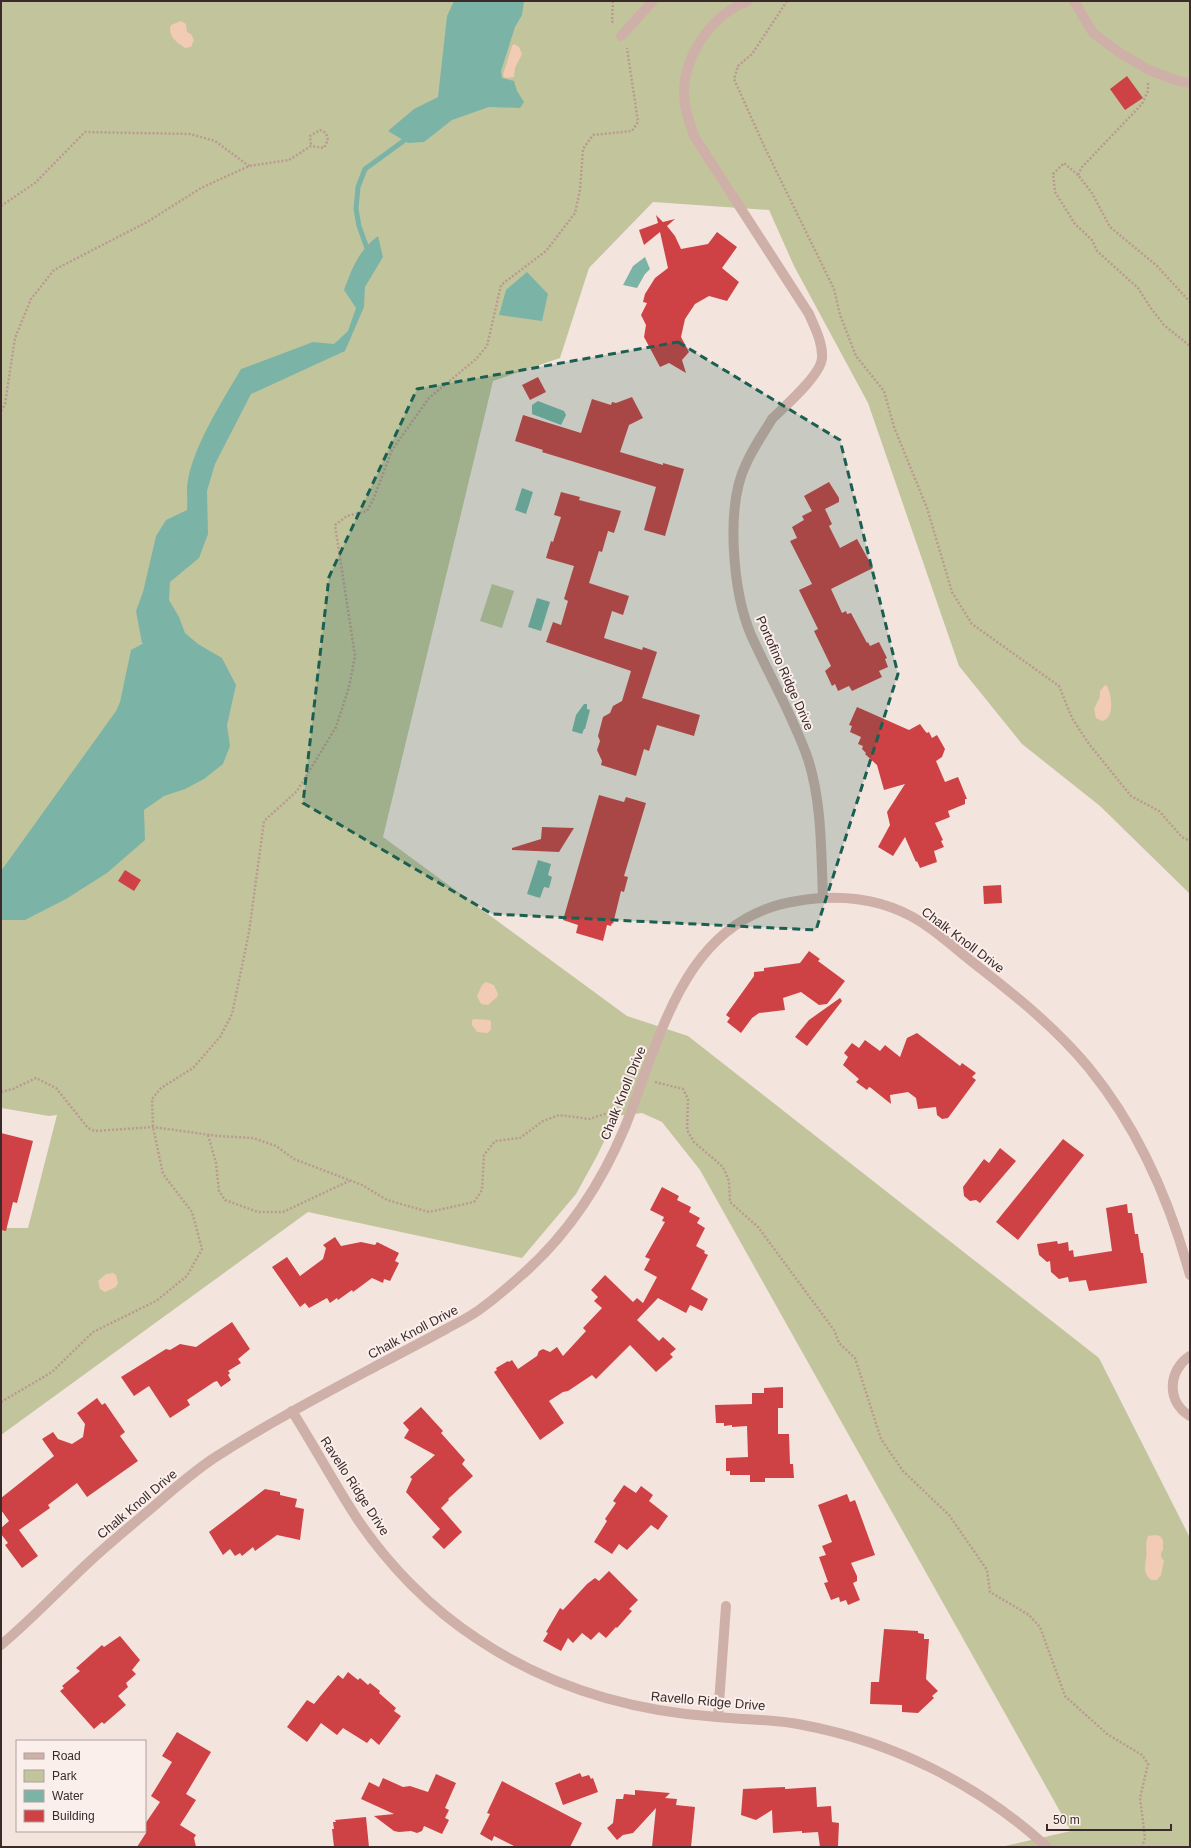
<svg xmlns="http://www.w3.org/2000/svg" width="1191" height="1848" font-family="Arial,sans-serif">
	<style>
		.green { fill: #c2c59c }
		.sand { fill: #f1cbb3 }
		.water { fill: #7bb4a7 }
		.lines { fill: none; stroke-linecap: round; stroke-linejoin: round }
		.stream { stroke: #7bb4a7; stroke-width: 5 }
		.building { fill: #ce4245 }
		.path { stroke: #ba9992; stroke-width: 2.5; stroke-dasharray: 2 2; stroke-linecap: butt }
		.lane { stroke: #ceb0a8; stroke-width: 10 }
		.street { stroke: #ceb0a8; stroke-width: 10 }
		.marked { fill: #1b5f52; fill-opacity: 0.2; stroke: #1b5f52; stroke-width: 3; stroke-dasharray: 8 5; stroke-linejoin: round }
		.labels { text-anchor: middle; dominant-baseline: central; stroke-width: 4; stroke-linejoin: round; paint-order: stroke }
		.street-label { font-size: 13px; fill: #3a2a29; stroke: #fbefeb }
	</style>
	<rect width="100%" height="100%" fill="#f4e4de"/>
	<!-- green -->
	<g class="green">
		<path d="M1 1H1190V894L1100 806 1022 744 959 666 868 403 794 266 769 210 653 202 589 268 560 358 493 381 383 837 627 1016 688 1036 1099 1358 1190 1538V1847H1001L1071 1831 700 1170 662 1122 642 1113 616 1116 597 1156 576 1194 522 1258 308 1212 1 1435V1228H28L57 1115 49 1116 1 1108Z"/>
		<path d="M492 584 514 591 502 628 480 621Z"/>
	</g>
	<!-- sand -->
	<g class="sand">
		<path d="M181 21 186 24 187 32 191 34 194 40 191 47 185 48C177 42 167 36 171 25Z"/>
		<path d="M514 44 519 47 522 54 515 68 514 77 505 78 503 75 512 46Z"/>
		<path d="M1105 685 1107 686C1112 696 1115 718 1102 721L1096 718 1094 709 1100 697V691Z"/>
		<path d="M486 982 494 985 498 994 497 997 488 1005 481 1004 477 996 482 985Z"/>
		<path d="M475 1019 489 1020 491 1021V1029L488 1033 477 1032 472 1025V1020Z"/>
		<path d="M113 1273 116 1275 118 1283 116 1287 105 1292 100 1289 98 1281 106 1274Z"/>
		<path d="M1155 1535 1160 1536 1163 1540V1550L1161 1553V1557L1164 1561 1161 1575 1157 1580H1151C1143 1573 1145 1567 1146 1558 1148 1550 1144 1547 1148 1536Z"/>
	</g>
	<!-- water -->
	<g class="water">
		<path d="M454 1H524L522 15 515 27 501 71 502 78 514 81 517 91 524 102 520 108 489 107 452 120 424 142 408 143 388 131 414 109 438 97 447 16Z"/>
		<path d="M378 236 383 257 365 287 364 307 345 351 251 394 215 464 207 491 208 534 199 558 170 582 169 600 179 617 185 633 198 644 222 658 236 685 227 725 230 746 223 764 204 779 185 789 164 796 144 810 145 840 107 873 66 899 25 920H1V871L116 711 120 702 131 650 144 643H142L136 611 143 592 156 536 166 520 187 510C188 500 186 489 188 480 194 445 223 400 241 369L313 342 334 344 348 331 356 308 344 290C352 268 359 250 378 236Z"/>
		<path d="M645 257 650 269 645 274 637 288 623 285 633 266Z"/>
		<path d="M527 272 548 294 542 321 499 315 506 290Z"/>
		<path d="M538 401 564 411 566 415 561 425 532 414V405Z"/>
		<path d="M522 488 533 492 526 514 515 510Z"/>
		<path d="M537 598 550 602 541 631 528 627Z"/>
		<path d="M584 704H587V709L590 710 585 729H584L582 734 572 731 576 715Z"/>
		<path d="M538 860 551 864 548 875 552 877 549 888 544 887 540 898 527 894Z"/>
	</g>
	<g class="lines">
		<!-- stream -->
		<path class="stream" d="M368 251 359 226 356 209 358 187 365 169 409 137"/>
	</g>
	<!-- building -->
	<g class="building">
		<path d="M1127 76 1143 98 1125 110 1110 89Z"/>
		<path d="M656 215 663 222 675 219 667 226 675 236 681 249 708 244 717 232 737 247 722 268 739 282 727 301 709 296 695 304 685 319 681 337 689 352 682 360 686 373 669 363 660 367 644 337 646 325 641 315 647 303 643 302 645 294 655 278 668 268 660 232 644 245 639 230 658 223Z"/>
		<path d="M538 377 546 392 530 400 522 385Z"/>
		<path d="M632 397 643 418 629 425 620 452 663 465V463L684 469 665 536 644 530 656 487 542 452 543 450 515 441 523 415 581 433 592 399 611 405 612 402 616 403Z"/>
		<path d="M829 482 839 498V502L825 509 832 524 829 526 840 548 857 539 873 568 831 589 842 613 846 611 847 614 851 613 867 643 868 642 870 646 879 642 887 658 885 659 888 667 879 671 882 677 852 691 849 686 838 691 835 684 832 686 825 671 831 666 814 631 818 629 799 590 812 584 790 541 797 538 792 527 804 520 802 516 812 511 804 496Z"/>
		<path d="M561 492 580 497 579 500 621 511 614 533 608 531 602 552 599 551 589 583 629 596 623 615 612 611 604 638 642 650 643 647 657 652 642 698 700 715 694 736 657 725 649 751 644 749 636 776 601 765 602 761 597 750 600 741 598 736 603 717 610 713 613 706 622 701 631 671 546 642 553 622 561 625 568 601 564 599 574 566 546 558 551 541 553 542 561 517 554 515Z"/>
		<path d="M857 707 909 730 920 724 925 731 927 733 929 732 932 738 937 735 945 749 942 757 936 761 945 782 958 777 967 799H965V804L948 811 950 817 935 823 943 840 941 841 944 847 934 851 937 862 920 868 917 861 916 862 905 837 893 856 878 847 890 825 887 812 905 784 884 790 877 765 865 754 866 753 862 749 863 746 858 744 861 737 850 732 852 726 849 725Z"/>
		<path d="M599 795 624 802 626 797 646 803 624 876 628 877 624 892 621 891 613 924 612 923 611 926 607 925 603 941 576 933 578 925 563 920Z"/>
		<path d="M542 827 574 828 559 852 512 850V848L541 839Z"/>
		<path d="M125 870 141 880 134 891 118 881Z"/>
		<path d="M1001 885 1002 903 984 904 983 886Z"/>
		<path d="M809 951 820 959 818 961 845 981 827 1004 819 1005 801 992 783 998 785 1010 759 1013 752 1018 741 1033 727 1022 730 1018 726 1015 754 976V972L764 971V968L800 963Z"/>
		<path d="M840 998 842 1001 807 1046 795 1037 809 1020Z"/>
		<path d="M917 1033 960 1066 962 1063 976 1073 972 1077 976 1080 948 1118 942 1119 937 1115 936 1107 918 1109 916 1098 908 1092 890 1095 891 1104 871 1088 869 1087 867 1090 856 1082 859 1079 843 1065 848 1057 844 1053 852 1043 859 1048 865 1040 880 1051 885 1045 900 1057 907 1038Z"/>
		<path d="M1 1133 33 1141 17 1203 13 1202 6 1231 1 1230Z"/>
		<path d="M1063 1139 1084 1155 1018 1240 996 1222Z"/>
		<path d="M1000 1148 1016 1161 980 1203 976 1200 970 1201 964 1196 963 1187 984 1159 989 1163Z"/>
		<path d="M662 1187 679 1196 677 1200 691 1207 689 1212 700 1218 697 1223 705 1228 696 1246 705 1251 704 1253 708 1255 691 1289 708 1299 702 1311 690 1305 686 1313 658 1298 637 1320 659 1341 663 1337 676 1349 670 1354 673 1357 656 1372 630 1345 596 1379 592 1375 568 1391 563 1392 549 1401 564 1423 540 1440 494 1372 497 1370 496 1368 508 1361 509 1362 512 1360 518 1369 537 1356 539 1351 543 1349 550 1352 557 1347 563 1356 586 1331 583 1328 602 1308 594 1301 598 1297 591 1290 605 1275 633 1302 637 1298 643 1303 657 1277 644 1270 650 1259 645 1257 665 1222 662 1221 664 1217 650 1210Z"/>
		<path d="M1127 1204 1128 1213H1132L1135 1234H1138L1140 1248 1141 1253H1143L1147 1283 1089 1291 1086 1280 1069 1282 1068 1277 1059 1279 1051 1272 1050 1261 1047 1262 1039 1255 1037 1244 1057 1241 1058 1244 1068 1242 1069 1251 1073 1250 1074 1257 1112 1251 1106 1208Z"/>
		<path d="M335 1237 341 1246 361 1242 375 1245 377 1242 399 1253 395 1261 399 1263 390 1281 384 1279 383 1283 372 1278 353 1292 352 1290 338 1300 337 1298 330 1303 327 1298 309 1308 305 1303 300 1307 272 1267 287 1257 300 1276 323 1259 326 1248 323 1245Z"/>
		<path d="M232 1322 250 1349 238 1359 241 1363 228 1371 230 1373 228 1375 231 1380 221 1387 217 1381 214 1382 187 1400 190 1405 170 1418 149 1386 134 1396 121 1377 166 1349 170 1350 180 1344 196 1347Z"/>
		<path d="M783 1387V1408H778V1434H789L790 1464H793L794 1478H765V1482H750V1475H730V1471H726V1458L748 1457 747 1426 732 1427V1425L724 1426V1423H716L715 1405 752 1404V1393H764V1388Z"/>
		<path d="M97 1398 102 1405 105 1403 125 1432 120 1436 138 1461 87 1497 77 1483 48 1505 50 1508 19 1530 38 1556 22 1568 5 1545 8 1543 1 1534V1528L9 1521 1 1510V1498L54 1456 42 1439 53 1432 58 1439 72 1444 83 1437 85 1424 77 1413Z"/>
		<path d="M421 1407 443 1431 441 1433 465 1460 462 1464 473 1476 448 1499 449 1500 441 1508 462 1532 444 1549 432 1537 440 1529 406 1492 412 1479 410 1477 435 1455 404 1438 409 1430 403 1423Z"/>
		<path d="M624 1485 636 1493 641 1486 653 1495 649 1501 668 1516 658 1530 651 1525 627 1550 619 1544 612 1554 594 1542 607 1521 605 1519 616 1503 613 1501Z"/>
		<path d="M265 1489 280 1492V1495L297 1499 295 1507 304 1509 300 1540 277 1535 255 1551 253 1547 242 1556 240 1553 235 1556 230 1549 223 1555 209 1532Z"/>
		<path d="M847 1494 850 1502 855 1500 875 1555 851 1563 857 1576V1581L853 1583 860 1600 848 1605 846 1600 840 1602 839 1597 831 1600 824 1583 828 1582 819 1557 826 1555 822 1546 832 1542 818 1505Z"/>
		<path d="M609 1571 638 1600 629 1609 632 1611 617 1628 616 1627 606 1638 599 1632 591 1640 582 1633 573 1643 568 1638 561 1651 543 1641 548 1633 546 1632 560 1608 563 1610 587 1584 595 1578 599 1581Z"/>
		<path d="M884 1629 918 1631V1633L924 1634V1639H929L926 1679 938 1691 932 1696 934 1698 918 1713 902 1712V1705L870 1704 871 1682H879Z"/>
		<path d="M120 1636 140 1660 132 1670 136 1674 126 1683 128 1687 118 1696 126 1705 104 1724 102 1722 94 1729 60 1691 64 1688 62 1686 80 1671 76 1668 102 1645 104 1647Z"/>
		<path d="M348 1672 358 1680 360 1678 368 1685 370 1683 380 1691 379 1693 396 1708 394 1711 401 1716 379 1745 371 1738 367 1743 343 1728 337 1735 321 1723 307 1742 287 1727 307 1700 314 1704 338 1675 343 1679Z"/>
		<path d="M177 1732 211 1752 186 1794 196 1800 180 1825 196 1835 194 1838 196 1847H137L146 1833 145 1824 160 1802 151 1796 172 1762 162 1756Z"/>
		<path d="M580 1773 582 1777 589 1775 591 1779 593 1778 598 1792 563 1805 555 1783Z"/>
		<path d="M436 1774 456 1783 445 1808 449 1810 445 1818 449 1820 442 1834 424 1826 422 1831 417 1833 411 1831 399 1832 394 1831 374 1816 394 1814 361 1799 369 1782 379 1787 383 1778 403 1787 410 1786 428 1792Z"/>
		<path d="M502 1781 582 1823 570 1847H516L494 1836 492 1841 480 1834 490 1814 487 1813Z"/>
		<path d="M785 1787V1789L816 1787 817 1807 831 1806 832 1822 839 1823 838 1846 820 1847 818 1832 802 1833V1831L773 1833 772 1810 756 1820 741 1815 743 1789Z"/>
		<path d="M635 1790 670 1793 665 1798 677 1799 676 1805 695 1807 691 1847H652L656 1808 633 1833 623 1835 617 1840 607 1828 613 1823 616 1799H623L624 1794 635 1795Z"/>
		<path d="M366 1817 369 1847H334L332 1829H334L333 1822H336L335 1820Z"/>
	</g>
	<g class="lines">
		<!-- path -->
		<g class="path">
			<path d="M613 1 612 21 614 24"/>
			<path d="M787 1 752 54 738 66 734 79 764 146 834 289 840 315 856 356 884 391 894 427 927 508 952 592 972 624 1059 686 1072 718 1089 744 1131 796 1159 811 1182 837 1190 841"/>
			<path d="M1148 83V91L1142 104 1082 167 1078 175 1092 193 1110 227 1157 266 1190 302"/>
			<path d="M1078 175 1064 163 1053 174 1055 192 1075 224 1092 240 1097 251 1138 288 1150 307 1164 325 1190 346"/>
			<path d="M1 206 35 183 85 132 190 134 215 141 249 166"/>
			<path d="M1 411 5 404 15 338 31 299 54 270 147 222 201 188 249 166 289 160 311 146 324 148 328 140 326 133 320 130 310 136 311 146"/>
			<path d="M655 1082 683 1089 688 1099 687 1130 694 1142 723 1167 729 1181 730 1202 758 1227 834 1330 839 1343 855 1358 881 1439 903 1471 949 1515 987 1570 990 1592 1029 1615 1040 1627 1065 1696 1107 1734 1142 1755 1148 1764 1140 1798 1145 1838 1142 1847"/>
			<path d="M1 1092 13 1089 36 1078 56 1088 88 1128 95 1131 153 1127 218 1136 253 1138 276 1146 294 1159 362 1185 387 1200 429 1212 474 1202 482 1190 484 1155 495 1141 520 1138 543 1121 559 1115 589 1119 617 1110"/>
			<path d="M208 1135 216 1163 219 1191 225 1200 258 1212H283L349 1181"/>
			<path d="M1 1402 52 1372 93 1332 156 1301 187 1276 202 1249 192 1212 163 1174 153 1127 152 1099 161 1088 193 1068 220 1037 232 1014 249 932 264 821 297 791 336 727 349 687 355 656 335 525 347 516 367 511 373 500 392 450 429 398 476 359 487 346 501 285 546 251 575 213 580 190 583 149 593 135 632 131 638 122 627 48"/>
		</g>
		<!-- lane -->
		<g class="lane">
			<path d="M748 1C713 14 687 51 684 88 683 105 689 121 694 136L809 314C815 328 823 343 822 358 821 375 784 407 772 419"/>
			<path d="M1074 1 1093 33 1120 53 1149 70 1175 80 1190 83"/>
			<path d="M621 36 653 1"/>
		</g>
		<!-- street -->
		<g class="street">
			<path d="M772 419C763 434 753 448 746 464 725 507 733 592 751 635 770 677 793 716 808 759 822 803 821 851 823 897"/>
			<path d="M1190 1356C1168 1370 1166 1402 1190 1416"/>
			<path d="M292 1411C314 1446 334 1483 356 1517 388 1565 431 1609 479 1640 551 1688 631 1711 717 1717 746 1720 774 1719 803 1725 894 1742 979 1785 1047 1847"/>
			<path d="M1 1645C32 1619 59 1590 88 1563 107 1545 127 1529 147 1512 168 1494 190 1474 214 1458 267 1424 322 1395 378 1365 401 1353 424 1341 446 1329 459 1322 472 1316 483 1307 497 1297 510 1285 523 1274 568 1234 602 1182 625 1127 661 1037 684 918 797 901 839 894 883 898 921 922 940 934 957 950 975 964 1016 996 1056 1028 1089 1068 1138 1128 1170 1202 1190 1275"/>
			<path d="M718 1717 726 1606"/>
		</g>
	</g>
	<!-- marked area -->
	<path class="marked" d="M678 342 840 440 898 674 816 930 492 914 303 803 329 577 417 389Z"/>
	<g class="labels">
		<!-- street labels -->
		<g class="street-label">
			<text transform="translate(785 673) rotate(66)">Portofino Ridge Drive</text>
			<text transform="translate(963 940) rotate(37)">Chalk Knoll Drive</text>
			<text transform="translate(623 1093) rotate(-68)">Chalk Knoll Drive</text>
			<text transform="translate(413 1332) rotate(-28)">Chalk Knoll Drive</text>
			<text transform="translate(355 1486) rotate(57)">Ravello Ridge Drive</text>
			<text transform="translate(137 1504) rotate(-40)">Chalk Knoll Drive</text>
			<text transform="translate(708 1701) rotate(5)">Ravello Ridge Drive</text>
		</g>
	</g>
	<!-- border -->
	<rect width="1191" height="1848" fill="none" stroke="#3a2a29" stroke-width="4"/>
	<!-- legend -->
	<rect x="16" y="1740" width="130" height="92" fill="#fbefeb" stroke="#aea09d"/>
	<rect x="24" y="1753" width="20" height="6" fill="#ceb0a8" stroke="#aea09d"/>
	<text x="52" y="1760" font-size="12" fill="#3a2a29">Road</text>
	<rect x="24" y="1770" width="20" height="12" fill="#c2c59c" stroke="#aea09d"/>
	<text x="52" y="1780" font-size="12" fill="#3a2a29">Park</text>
	<rect x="24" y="1790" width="20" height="12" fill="#7bb4a7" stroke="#aea09d"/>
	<text x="52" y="1800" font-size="12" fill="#3a2a29">Water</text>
	<rect x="24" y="1810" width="20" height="12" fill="#ce4245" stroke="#aea09d"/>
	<text x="52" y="1820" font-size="12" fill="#3a2a29">Building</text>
	<!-- scale -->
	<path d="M1047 1824v6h124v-6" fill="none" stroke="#3a2a29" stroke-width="2"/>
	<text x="1053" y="1824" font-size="12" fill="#3a2a29" stroke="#fbefeb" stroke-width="3" paint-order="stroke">50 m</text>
</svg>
